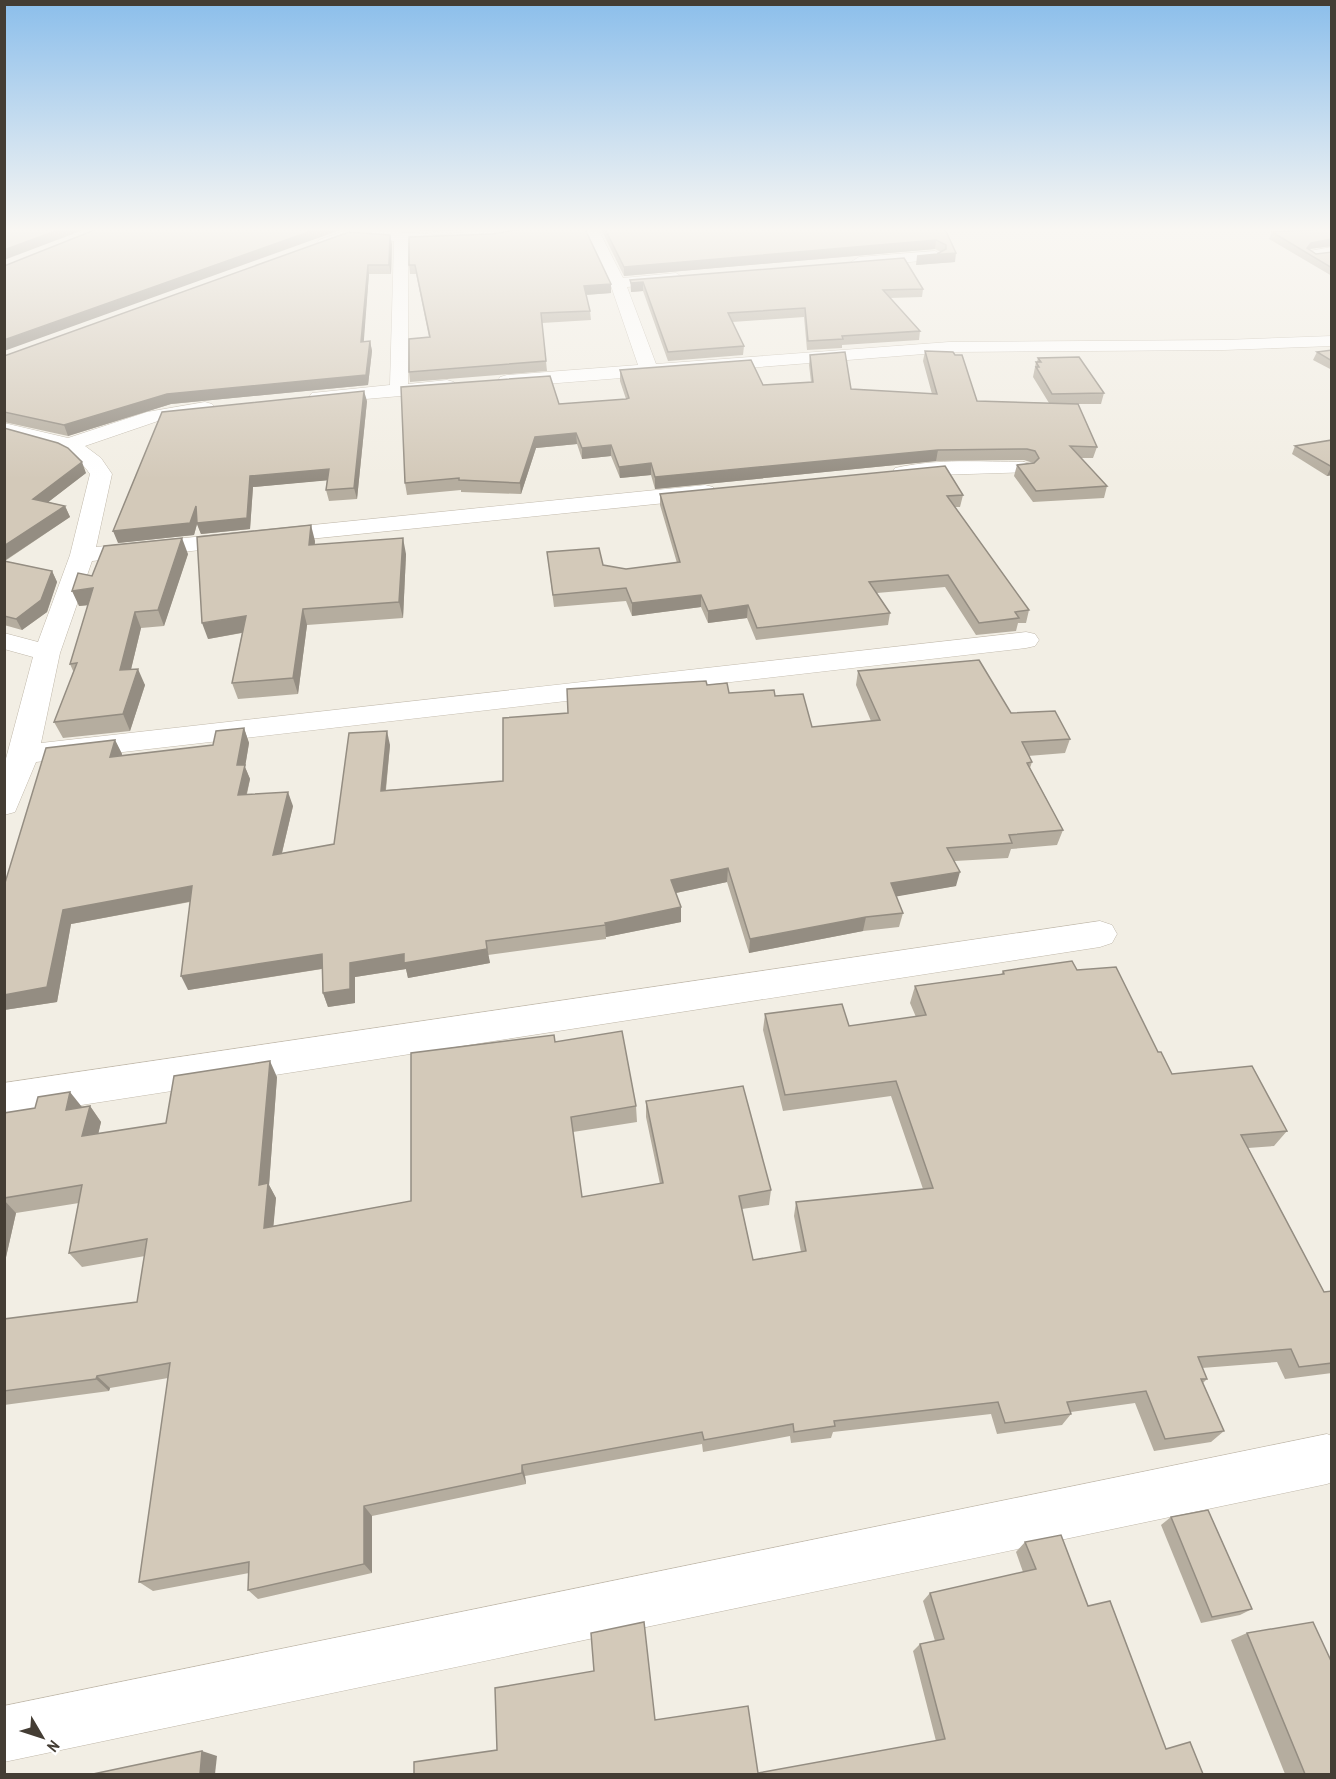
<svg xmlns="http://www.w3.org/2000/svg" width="1336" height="1779" font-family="'Archivo Narrow',sans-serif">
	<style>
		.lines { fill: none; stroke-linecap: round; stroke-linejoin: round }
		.minor-casing { stroke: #c0b8aa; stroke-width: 1 }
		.minor { fill: #fff; fill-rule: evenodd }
		.wall { fill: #b5ad9f }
		.shaded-wall { fill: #948d82 }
		.building { fill: #d3c9b9; stroke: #948d82; stroke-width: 1.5 }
	</style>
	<rect width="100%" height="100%" fill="#f2eee4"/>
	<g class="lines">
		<!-- minor casing -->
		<g class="minor-casing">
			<g id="minor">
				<path d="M350 229 442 235 491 229H545L538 233 442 243H408V384L447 380 454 382 456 386 454 390 447 392 319 403 312 401 309 397 312 393 390 385 394 241 350 238 324 247 317 243 319 240Z"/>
				<path d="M584 229H598L623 278 676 273 684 278 676 283 627 287 656 364 949 342 1224 340 1332 336V346L1224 350 949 352 507 387 500 385 498 381 500 377 507 375 638 365 610 283Z"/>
				<path d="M1332 247V256L1315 259 1307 254 1310 251Z"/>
				<path d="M935 251 943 256 940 259 859 267 851 262 859 257Z"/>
				<path d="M205 402 212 404 215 408 212 412 158 421 85 446 101 458 112 474 96 547 705 485 713 487 716 492 713 497 705 499 92 561 60 653 41 743 1026 632 1035 634 1039 640 1035 646 1026 648 36 762 15 812 4 815V766L33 657 4 649V633L38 642 70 555 90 474C72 446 35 442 4 435V423L68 438 147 412Z"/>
				<path d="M1024 462 1031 464 1035 468 1031 472 936 475 903 479 895 478 892 473 895 468C937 458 982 462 1024 462Z"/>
				<path d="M1100 921 1112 925 1117 934 1112 943 1100 947 4 1117V1083Z"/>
				<path d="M1327 1434 1332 1436V1482L1327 1484 4 1762V1706Z"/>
			</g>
		</g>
		<!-- minor -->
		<use href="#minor" class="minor"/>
	</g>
	<!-- wall -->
	<g class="wall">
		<path d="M397 229H485L436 232Z"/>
		<path d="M601 229H945L955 262 916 265 941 252 935 249 624 276Z"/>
		<path d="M1297 229H1332V246L1310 249 1316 254 1332 252V276L1269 239 1272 232 1299 231Z"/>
		<path d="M492 234 611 284V293L586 295 590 311 591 320 542 323 547 371 410 382 409 372 429 337 416 274H410L409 265Z"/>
		<path d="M392 244 391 274H369L363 342 370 341 372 351 368 385 171 404 68 436 4 422V356Z"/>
		<path d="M630 280 923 289 922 297 890 298 920 331 919 340 842 345V348L807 350 804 317 732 322 744 346 743 355 668 361 643 291 631 292Z"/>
		<path d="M1332 350V370L1313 360 1317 352Z"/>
		<path d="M925 351 977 401 1049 403 1033 377 1036 362H1037L1038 358 1104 393 1101 404H1077L1097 447 1093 458H1081L1107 486 1104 498 1033 502 1014 476 1017 465 1033 463 1024 460 936 461 655 489 651 475 620 478 611 456 582 459 577 444 536 448 521 494 461 492V490L407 495 405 483 559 404 626 399 620 381V370L763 385 811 382 809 365 810 355 851 389 932 394 923 361Z"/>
		<path d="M367 401 357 499 329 501 326 490 327 480 253 487 250 529 201 534 197 524 194 535 118 543Z"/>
		<path d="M4 428 86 473 48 502 65 506 70 517 5 561 52 571 57 582 47 612 22 630 4 625Z"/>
		<path d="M1332 440V475L1327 476 1292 454 1295 446Z"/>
		<path d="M660 494 963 495 960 507H955L1029 610 1026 623H1018L1016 631 976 635 945 587 877 593 890 613 888 625 756 640 747 618 708 623 701 607 632 616 626 601 554 607 547 552 603 565 626 569 677 563 660 505Z"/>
		<path d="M315 541V545L406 554 403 618 307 625 298 694 238 699 232 683 242 633 208 639Z"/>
		<path d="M188 554 164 626 141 628 131 669 145 685 130 731 63 738 54 722 74 673 70 664 88 605 79 606 92 576Z"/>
		<path d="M858 671 1011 713 1070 739 1065 753 1028 756 1032 762 1030 768 1063 830 1057 845 1011 849 1008 858 955 861 956 886 896 896 903 913 899 927 863 931 749 953 727 882 676 893 681 922 606 937V939L488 955 490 963 408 978 406 969 355 977V1003L328 1007 323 993 322 969 188 990 190 902 71 924 57 1002 4 1010V886L115 740 122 754V756L213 745 244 728 249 743 245 767 250 779 247 794 293 806 282 853 334 844 390 745 386 790 503 781 568 713 707 685 729 693 775 696 812 727 871 721 856 685Z"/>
		<path d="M1077 970 1158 1052 1172 1074 1287 1131 1274 1146 1248 1148 1324 1292 1332 1291V1373L1285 1379 1277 1362 1202 1368 1207 1379 1203 1383 1224 1431 1211 1442 1154 1451 1135 1403 1071 1412V1414L1062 1425 997 1434 991 1414 833 1432 831 1438 791 1443 790 1436 703 1452 702 1444 525 1476 526 1484 372 1516V1573L258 1599 248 1590 249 1573 153 1591 139 1582 168 1378 110 1388 109 1391 4 1405V1319L137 1302 145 1256 82 1267 69 1253 79 1203 16 1213 4 1266V1113L90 1106 101 1122 98 1134 166 1123 277 1077 269 1185 276 1198 273 1226 411 1201 555 1042 636 1106 637 1122 573 1132 582 1197 660 1184 646 1117V1101L771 1190 769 1205 742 1209 753 1260 801 1252 794 1216 796 1202 923 1189 891 1096 783 1111 763 1030 765 1014 849 1026 916 1017 910 1003 915 986 1001 975 1003 971Z"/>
		<path d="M1171 1517 1252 1609 1240 1615 1201 1623 1161 1525Z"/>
		<path d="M1025 1542 1088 1606 1166 1749 1203 1774H414L497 1750 655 1720 758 1773 936 1741 913 1651 920 1644 935 1641 923 1601 930 1593 1023 1572 1016 1552Z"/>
		<path d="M1247 1633 1332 1774H1285L1231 1640Z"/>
	</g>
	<!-- shaded-wall -->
	<g class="shaded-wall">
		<path d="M61 229H86L4 260V250Z"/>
		<path d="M317 229H343L4 351V340Z"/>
		<path d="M390 235 392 244 391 274 389 265Z"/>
		<path d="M1332 239V246L1308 249 1305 254 1307 248 1311 243Z"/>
		<path d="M936 240 935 249 624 276V267Z"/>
		<path d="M956 253 955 262 916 265 917 256Z"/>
		<path d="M368 265 369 274 363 352 361 342Z"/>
		<path d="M643 282V291L631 292V283Z"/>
		<path d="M611 284V293L584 295V286Z"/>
		<path d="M370 341 372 351 368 385 171 404 68 436 64 425 167 394Z"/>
		<path d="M364 391 367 401 357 499 354 488Z"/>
		<path d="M576 433 577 444 536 448 521 494 520 483 535 437Z"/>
		<path d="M611 445V456L582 459V448Z"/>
		<path d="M938 450 936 461 655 489V477Z"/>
		<path d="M82 462 86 473 38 510 33 499Z"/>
		<path d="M651 463V475L620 478 619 467Z"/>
		<path d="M1332 467V475L1327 476 1331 467Z"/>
		<path d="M329 469 331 480 253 487 250 529 201 534 197 524 194 535 118 543 113 531 196 506 250 476Z"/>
		<path d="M65 506 70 517 4 561V546Z"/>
		<path d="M311 525 315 541 313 560 309 545Z"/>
		<path d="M182 538 188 554 164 626 158 610Z"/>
		<path d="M403 538 406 554 403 618 399 602Z"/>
		<path d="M52 571 57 582 47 612 22 630 16 619Z"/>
		<path d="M93 588 100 604 79 606 72 591Z"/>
		<path d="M701 595V607L632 616V603Z"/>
		<path d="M748 605 747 618 708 623V611Z"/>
		<path d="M303 609 307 625 298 694 293 678Z"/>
		<path d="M135 612 141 628 127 686 120 670Z"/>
		<path d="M246 616 251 631 208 639 202 623Z"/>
		<path d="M138 669 145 685 130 731 123 714Z"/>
		<path d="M244 728 249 743 245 767 250 779 243 809 238 795 237 765Z"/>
		<path d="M387 731 390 745 384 805 381 791Z"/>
		<path d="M115 740 122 754 117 772 110 757Z"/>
		<path d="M288 792 293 806 278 869 273 855Z"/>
		<path d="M728 868 727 882 671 894V880Z"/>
		<path d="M960 872 956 886 888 898 891 883Z"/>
		<path d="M192 886 198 900 71 924 57 1002 4 1010V995L63 910Z"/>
		<path d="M681 907V922L606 937 605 923Z"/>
		<path d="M866 917 863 931 749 953 750 939Z"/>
		<path d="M486 941 490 963 408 978 406 969 355 977V1003L328 1007 323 993 350 963Z"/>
		<path d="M322 954 327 968 188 990 181 976Z"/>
		<path d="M270 1061 277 1077 269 1185 276 1198 272 1242 264 1228 259 1185Z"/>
		<path d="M70 1092 82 1107 66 1110Z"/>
		<path d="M90 1106 101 1122 94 1152 82 1136Z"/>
		<path d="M4 1200 16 1213 4 1266Z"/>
		<path d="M97 1376 110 1388 109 1391 96 1379Z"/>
		<path d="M522 1465 525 1476 526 1484 522 1473Z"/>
		<path d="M364 1506 372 1516V1573L364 1564Z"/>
		<path d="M202 1751 217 1756 215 1774H200Z"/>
	</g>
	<!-- building -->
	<g class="building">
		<path d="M4 229H61L4 250Z"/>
		<path d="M97 229H317L4 340V266Z"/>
		<path d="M521 229H585L611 284 584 286 590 311 541 313 546 361 409 372V339L430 337 415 265H409V237L492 234Z"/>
		<path d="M605 229H945L956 253 917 256 937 254 946 249V245L936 240 624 267Z"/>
		<path d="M1312 229H1332V239L1311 243 1307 248 1316 254 1332 252V268L1272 232 1313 230Z"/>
		<path d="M349 232 390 235 389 265H368L361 342 370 341 366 375 167 394 64 425 4 412V356Z"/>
		<path d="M904 258 923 289 883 290 920 331 842 336 843 339 808 341 805 308 728 313 744 346 668 352 643 282 631 283 630 280Z"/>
		<path d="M1332 350V361L1317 352Z"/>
		<path d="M925 351 953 352 955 355H962L977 401 1078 404 1097 447 1070 446 1107 486 1036 491 1017 465 1034 463 1039 458 1035 451 1027 449 938 450 655 477 651 463 619 467 611 445 582 448 576 433 535 437 520 483 459 480V478L405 483 401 387 550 376 559 404 626 399 629 398 620 370 751 360 763 385 813 382 810 355 845 352 851 389 937 394Z"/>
		<path d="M1079 357 1104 393 1052 394 1036 367H1039L1036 362H1041L1038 358Z"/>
		<path d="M364 391 354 488 326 490 329 469 250 476 247 518 197 523 196 506 190 523 113 531 162 412Z"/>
		<path d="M4 428 58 443 68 448 82 462 33 499 65 506 4 546Z"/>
		<path d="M1332 440V467L1295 446Z"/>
		<path d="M945 466 963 495 947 496 1029 610 1015 612 1019 618 979 623 948 575 869 582 890 613 757 628 748 605 708 611 701 595 632 603 626 588 553 595 547 552 599 548 603 565 626 569 680 562 660 494Z"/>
		<path d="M311 525 309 545 403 538 399 602 303 609 293 678 232 683 246 616 202 623 197 537Z"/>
		<path d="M182 538 158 610 135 612 120 670 138 669 123 714 54 722 77 663 70 664 93 588 72 591 78 573 92 576 104 546Z"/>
		<path d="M4 561 52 571 41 600 16 619 4 616Z"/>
		<path d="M979 660 1011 713 1055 711 1070 739 1022 742 1032 762 1027 763 1063 830 1009 835 1012 843 947 848 960 872 891 883 903 913 866 917 750 939 728 868 671 880 681 907 605 923 606 925 486 941 487 949 404 963V954L350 963V989L323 993 322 954 181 976 192 886 63 910 47 987 4 995V886L46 748 115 740 110 757 213 745 216 731 244 728 237 765H245L238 795 288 792 273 855 334 844 349 733 387 731 381 791 503 781V718L568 713 567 689 706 681 707 685 727 683 729 693 774 690 775 696 803 694 812 727 880 720 858 671Z"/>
		<path d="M1072 961 1077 970 1116 967 1158 1052H1161L1172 1074 1252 1066 1287 1131 1241 1135 1324 1292 1332 1291V1363L1299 1367 1291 1349 1198 1357 1207 1379H1201L1224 1431 1165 1439 1146 1391 1067 1402 1071 1414 1005 1423 998 1402 834 1421 835 1426 794 1432 793 1424 704 1440 702 1432 522 1465V1473L364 1506V1564L248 1590 249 1562 139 1582 170 1363 97 1376 96 1379 4 1391V1319L137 1302 147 1239 69 1253 82 1185 4 1198V1113L35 1108 38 1097 70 1092 66 1110 90 1106 82 1136 166 1123 174 1076 270 1061 259 1185 268 1183 264 1228 411 1201V1053L554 1035 555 1042 622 1031 636 1106 571 1117 582 1197 663 1183 646 1101 743 1086 771 1190 739 1196 753 1260 806 1251 796 1202 933 1188 896 1081 785 1095 765 1014 842 1004 849 1026 926 1015 915 986 1004 974 1003 971Z"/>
		<path d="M1208 1510 1252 1609 1212 1617 1171 1517Z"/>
		<path d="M1061 1535 1088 1606 1110 1601 1166 1749 1190 1742 1203 1774H414V1762L497 1750 495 1688 594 1671 591 1633 644 1622 655 1720 748 1706 758 1773 945 1739 920 1644 944 1639 930 1593 1036 1569 1025 1542Z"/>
		<path d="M1313 1622 1332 1663V1774H1305L1247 1633Z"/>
		<path d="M202 1751 200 1774H93Z"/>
	</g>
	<!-- sky -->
	<linearGradient id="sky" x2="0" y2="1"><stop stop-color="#8bbeeb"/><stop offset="0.48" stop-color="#f9f7f3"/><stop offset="1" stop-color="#f9f7f3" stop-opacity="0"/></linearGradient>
	<rect width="1336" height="479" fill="url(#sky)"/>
	<!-- border -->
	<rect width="1336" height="1779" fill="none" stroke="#443d34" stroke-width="12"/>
	<!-- north arrow -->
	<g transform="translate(42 1737) rotate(129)" stroke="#ffffff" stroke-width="4.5" paint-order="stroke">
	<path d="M0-4.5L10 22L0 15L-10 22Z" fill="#443d34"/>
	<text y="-9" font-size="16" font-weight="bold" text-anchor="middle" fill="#443d34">N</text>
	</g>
</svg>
